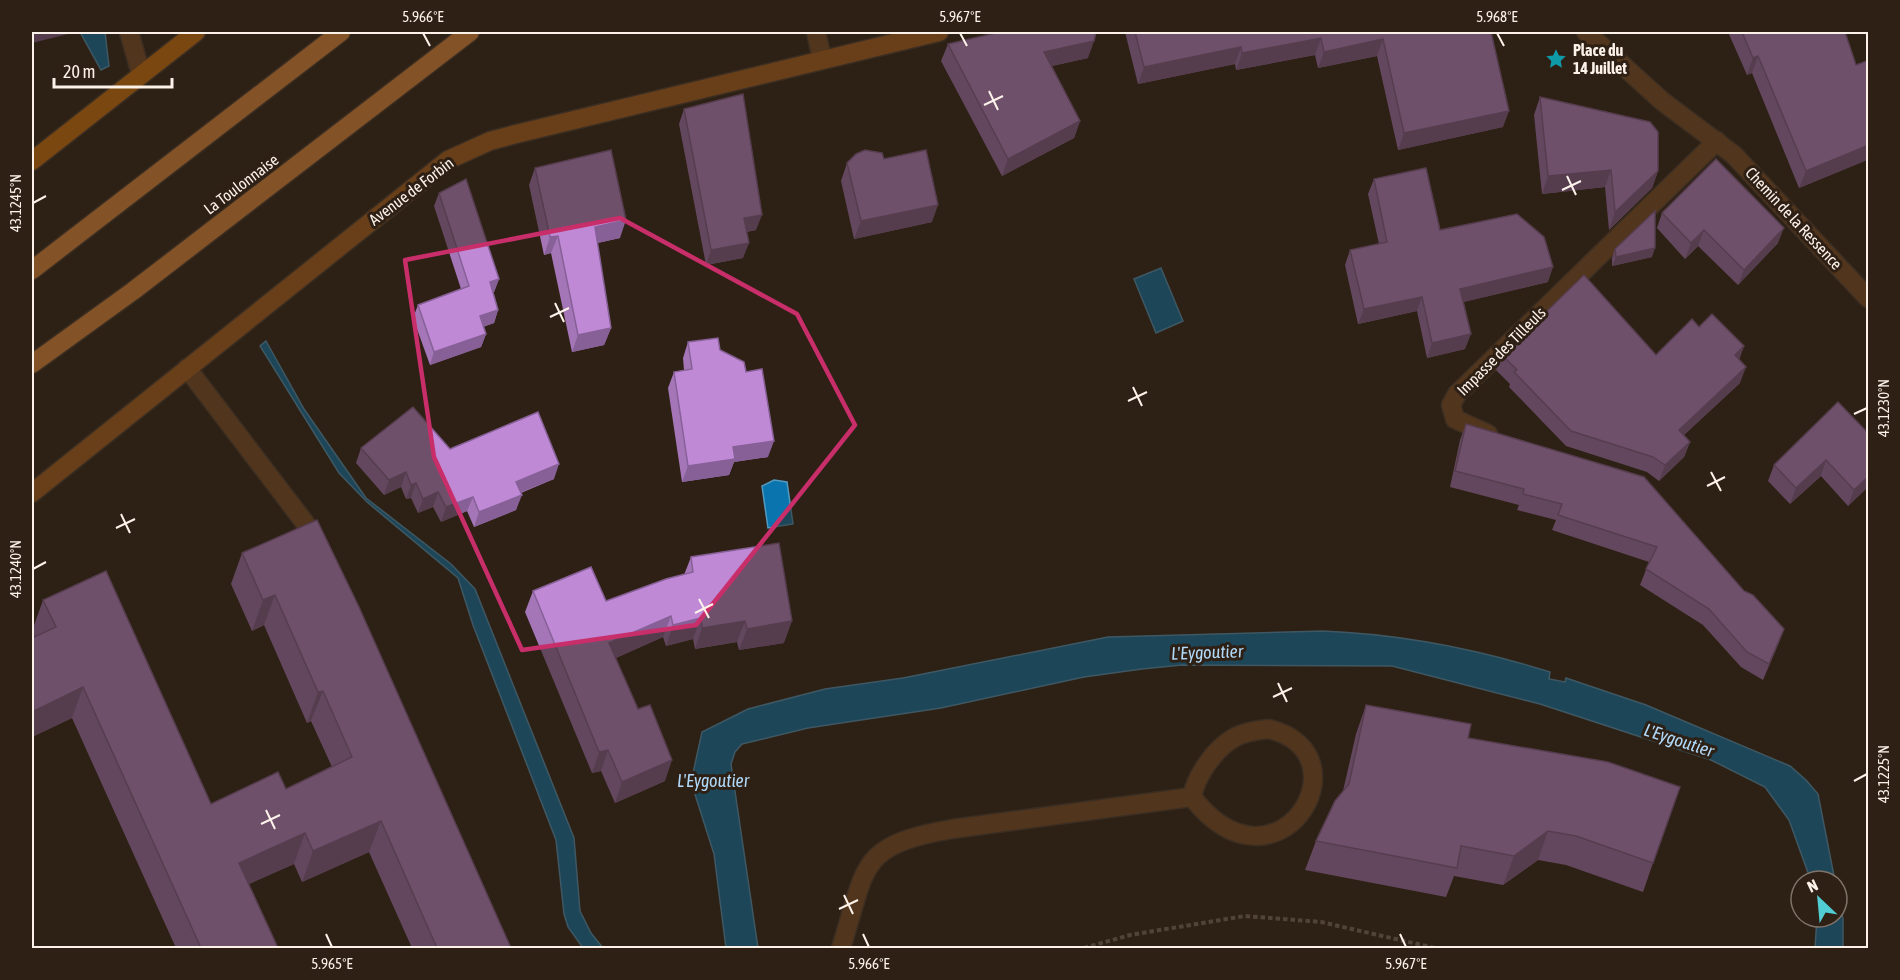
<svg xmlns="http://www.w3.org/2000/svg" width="1900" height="980" font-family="'Asap Condensed',sans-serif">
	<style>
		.water { fill: #0a74ae; stroke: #539ac0; stroke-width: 1.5 }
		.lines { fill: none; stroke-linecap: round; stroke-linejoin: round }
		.lane-casing { stroke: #4b3d32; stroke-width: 21 }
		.street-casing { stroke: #4b3d32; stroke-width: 21 }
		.secondary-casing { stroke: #4b3d32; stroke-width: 21 }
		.primary-casing { stroke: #4b3d32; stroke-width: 21 }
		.highway-casing { stroke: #4b3d32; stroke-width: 21 }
		.path { stroke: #7b6e64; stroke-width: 4; stroke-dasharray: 4.5 3; stroke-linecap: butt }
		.lane { stroke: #7d4e28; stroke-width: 18 }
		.street { stroke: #7d4e28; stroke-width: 18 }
		.secondary { stroke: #b06421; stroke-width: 18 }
		.primary { stroke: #d7750d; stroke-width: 18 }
		.highway { stroke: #eb8e3e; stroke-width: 18 }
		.wall { fill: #a476b8 }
		.shaded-wall { fill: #866096 }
		.building { fill: #bf89d6; stroke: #866096; stroke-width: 1.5 }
		.marked { fill: none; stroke: #c82e69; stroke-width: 4.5; stroke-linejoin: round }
		.ticks { fill: none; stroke: #fcf2ea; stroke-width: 2 }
		.labels { text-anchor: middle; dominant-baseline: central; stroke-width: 6; stroke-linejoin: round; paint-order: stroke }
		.poi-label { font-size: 16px; font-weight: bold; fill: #fcf2ea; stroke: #2e2014; text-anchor: start }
		.street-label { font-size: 16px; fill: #fcf2ea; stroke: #2e2014 }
		.water-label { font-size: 18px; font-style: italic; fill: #b1dafa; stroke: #2e2014 }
		.neatline { fill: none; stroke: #fcf2ea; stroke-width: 2 }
		.ticks-label { font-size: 15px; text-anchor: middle; fill: #fcf2ea }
	</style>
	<rect width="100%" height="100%" fill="#2e2014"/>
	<!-- water -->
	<g class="water">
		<path d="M80 32H105L109 66 101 70Z"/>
		<path d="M1161 268 1183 321 1156 333 1134 279Z"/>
		<path d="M266 341 304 409 366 498 451 564 475 589 574 838 580 911 591 933 603 948H583L568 927 564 914 556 840 473 625 458 578 367 502 339 473 260 346Z"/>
		<path d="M774 480 787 482 793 524 768 528 762 486Z"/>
		<path d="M1323 631C1399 634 1477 649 1550 672L1549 679 1565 682 1566 678 1646 705 1790 766 1806 780 1818 794 1835 881H1811L1789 820 1765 787 1711 760 1540 704 1392 666 1182 665 1142 669 1084 677 941 708 808 728 742 744 735 752 731 764 758 948H726L714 854 691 782 702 732 748 709 825 689 903 678 1108 637Z"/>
		<path d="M1837 890 1843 919V948H1815L1817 917H1837Z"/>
	</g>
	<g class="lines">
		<!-- lane casing -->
		<g class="lane-casing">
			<g id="lane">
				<path d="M129 32 141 74"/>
				<path d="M187 368 305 523 316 546"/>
				<path d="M1488 434 1455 419 1451 405 1457 394 1717 141"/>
				<path d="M1269 729C1370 754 1277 906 1192 797 1196 776 1214 750 1232 739 1243 732 1257 730 1269 729Z"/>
				<path d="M841 948C867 867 857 845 952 829L1192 797"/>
			</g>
		</g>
		<!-- street casing -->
		<g class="street-casing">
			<g id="street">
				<path d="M816 32 822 59"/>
				<path d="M1586 32 1662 101 1734 155 1868 298"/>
			</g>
		</g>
		<!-- secondary casing -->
		<g class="secondary-casing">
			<path id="secondary" d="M32 493 448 160 490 141 516 134 939 32"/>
		</g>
		<!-- primary casing -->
		<g class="primary-casing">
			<path id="primary" d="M32 161 196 32"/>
		</g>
		<!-- highway casing -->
		<g class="highway-casing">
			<g id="highway">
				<path d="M32 270 341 32"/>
				<path d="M32 364 133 291 470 32"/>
			</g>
		</g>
		<!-- path -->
		<path class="path" d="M1084 948 1130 935 1245 916 1321 922 1435 948"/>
		<!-- lane -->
		<use href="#lane" class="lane"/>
		<!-- street -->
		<use href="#street" class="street"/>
		<!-- secondary -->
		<use href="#secondary" class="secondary"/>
		<!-- primary -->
		<use href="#primary" class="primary"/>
		<!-- highway -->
		<use href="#highway" class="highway"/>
	</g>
	<!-- wall -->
	<g class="wall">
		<path d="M1125 32H1491L1503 127 1398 150 1377 56 1318 68 1315 55 1236 70 1235 64 1138 84Z"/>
		<path d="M1728 32H1845L1856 65 1869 60V163L1867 160 1799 188 1752 73 1747 75Z"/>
		<path d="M948 44 1088 58 1052 66 1080 121 1074 138 1002 176 941 61Z"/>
		<path d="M1540 97 1658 171 1652 188 1609 230 1605 187 1542 194 1534 115Z"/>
		<path d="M684 109 756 230 747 232 743 258 706 265 679 124Z"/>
		<path d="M884 159 932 222 854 239 841 181 847 163Z"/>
		<path d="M535 168 620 238 597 243 611 328 604 345 572 352 551 253 544 255 529 185Z"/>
		<path d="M1374 179 1440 230 1548 282 1463 302 1465 349 1427 358 1417 311 1358 324 1345 265 1350 250 1379 244 1368 194Z"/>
		<path d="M439 193 499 279 494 292H493L498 310 494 323 483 327 486 334 481 347 430 365 413 318 418 305 461 289 434 206Z"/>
		<path d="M1662 213 1778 243 1738 285 1698 246 1685 259 1657 228Z"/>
		<path d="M1615 249 1652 257 1612 266V258Z"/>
		<path d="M1699 327 1744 346 1739 360 1740 383 1684 435 1690 442 1684 457 1659 481 1647 472 1566 446 1509 387 1510 384 1496 370 1502 355H1656Z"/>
		<path d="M688 342 720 350 746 372 768 457 734 462 729 475 682 482 668 388 674 372 684 370 683 358Z"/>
		<path d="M1466 424 1744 591 1784 629 1763 680 1741 667 1703 625 1640 585 1649 562 1552 530 1556 520 1517 510 1519 505 1450 487 1460 440Z"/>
		<path d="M1869 434V486L1848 506 1821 476 1790 504 1768 481 1774 465Z"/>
		<path d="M361 448 450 449 554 479 521 493 516 510 474 527 467 511 441 522 433 507 418 513 411 498 406 499 401 487 384 495 356 463Z"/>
		<path d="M317 520 511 948H412L369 852 302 882 294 864 249 884 278 948H176L72 718 32 737V638L35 637 32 631 43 600 211 804 286 789 332 767 311 721 307 723 264 625 252 631 231 584 242 553Z"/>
		<path d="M691 557 784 643 739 650 737 642 695 649 693 639 666 646 663 637 616 658 665 781 615 803 601 771 592 773 525 612 533 591 606 601 684 575Z"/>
		<path d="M1366 705 1468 738 1653 863 1643 892 1566 865 1538 860 1503 885 1454 876 1446 897 1305 870 1316 841 1343 791 1356 734Z"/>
	</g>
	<!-- shaded-wall -->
	<g class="shaded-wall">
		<path d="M32 32H69L68 34 32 43Z"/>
		<path d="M1321 38 1315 55 1236 70 1242 53Z"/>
		<path d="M1383 39 1377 56 1318 68 1324 52Z"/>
		<path d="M1094 41 1088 58 1038 69 1044 52Z"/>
		<path d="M1241 47 1235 64 1138 84 1144 67Z"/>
		<path d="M1758 56 1752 73 1747 75 1753 58Z"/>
		<path d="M1509 111 1503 127 1398 150 1404 133Z"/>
		<path d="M1080 121 1074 138 1002 176 1008 159Z"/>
		<path d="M1869 145V157L1867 160 1799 188 1806 171Z"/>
		<path d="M1611 170 1605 187 1542 194 1548 176Z"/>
		<path d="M1658 171 1652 188 1609 230 1615 212Z"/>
		<path d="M938 205 932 222 854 239 861 221Z"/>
		<path d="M762 215 756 230 738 233 744 218Z"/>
		<path d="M626 220 620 238 589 245 595 227Z"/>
		<path d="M1784 228 1778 243 1738 285 1744 270Z"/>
		<path d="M1704 230 1698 246 1685 259 1691 243Z"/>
		<path d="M558 236 551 253 544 255 550 237Z"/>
		<path d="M749 243 743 258 706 265 711 250Z"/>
		<path d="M1655 248 1652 257 1612 266 1616 257Z"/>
		<path d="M1553 267 1548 282 1455 304 1460 289Z"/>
		<path d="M499 279 494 292 486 295 490 282Z"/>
		<path d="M1422 297 1417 311 1358 324 1364 309Z"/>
		<path d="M498 310 494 323 475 329 480 316Z"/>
		<path d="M611 328 604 345 572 352 578 335Z"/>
		<path d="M486 334 481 347 430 365 434 352Z"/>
		<path d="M1471 334 1465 349 1427 358 1432 343Z"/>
		<path d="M1744 346 1738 362 1735 355Z"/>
		<path d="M1746 367 1740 383 1673 445 1679 430Z"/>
		<path d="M774 441 768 457 734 462 729 475 682 482 688 466 733 447Z"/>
		<path d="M1690 442 1684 457 1659 481 1665 465Z"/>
		<path d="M1826 460 1821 476 1790 504 1796 488Z"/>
		<path d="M559 464 554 479 511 496 516 482Z"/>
		<path d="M406 472 401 487 384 495 389 480Z"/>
		<path d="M1869 476V486L1848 506 1854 490Z"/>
		<path d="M416 483 411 498 406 499 411 485Z"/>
		<path d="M438 492 433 507 418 513 423 499Z"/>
		<path d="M522 495 516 510 474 527 479 512Z"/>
		<path d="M473 497 467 511 441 522 446 507Z"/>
		<path d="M275 595 264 625 252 631 263 600Z"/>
		<path d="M671 616 663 637 602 664 609 643Z"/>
		<path d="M701 618 693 639 666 646 673 625Z"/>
		<path d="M745 621 737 642 695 649 702 628Z"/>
		<path d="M792 621 784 643 739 650 747 629Z"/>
		<path d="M1784 629 1778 645 1763 680 1769 664Z"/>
		<path d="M83 687 72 718 32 737V712Z"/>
		<path d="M323 691 311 721 307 723 318 692Z"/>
		<path d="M608 750 601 771 592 773 599 752Z"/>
		<path d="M672 760 665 781 615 803 622 782Z"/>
		<path d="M381 821 369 852 302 882 313 851Z"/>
		<path d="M1548 831 1538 860 1503 885 1514 856Z"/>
		<path d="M305 833 294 864 228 893 239 863Z"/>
	</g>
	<!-- building -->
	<g class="building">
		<path d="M1000 32H1096L1094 41 1044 52 1080 121 1008 159 948 44Z"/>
		<path d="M1135 32H1491L1509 111 1404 133 1383 39 1324 52 1321 38 1242 53 1241 47 1144 67Z"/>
		<path d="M1742 32H1845L1856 65 1869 60V145L1806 171 1758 56 1753 58Z"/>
		<path d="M743 94 762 215 744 218 749 243 711 250 684 109Z"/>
		<path d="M1540 97 1650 122 1658 132V171L1615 212 1611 170 1548 176Z"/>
		<path d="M611 150 626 220 595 227 611 328 578 335 558 236 550 237 535 168Z"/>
		<path d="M865 150 882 153 884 159 926 150 938 205 861 221 847 163 856 154Z"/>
		<path d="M1716 159 1784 228 1744 270 1704 230 1691 243 1662 213Z"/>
		<path d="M1426 168 1440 230 1517 214 1544 237 1553 267 1460 289 1471 334 1432 343 1422 297 1364 309 1350 250 1387 242 1374 179Z"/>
		<path d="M466 179 499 279 490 282 498 310 480 316 486 334 434 352 418 305 469 286 439 193Z"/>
		<path d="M1655 211V248L1616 257 1615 249Z"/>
		<path d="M1584 275 1656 355 1692 319 1699 327 1712 314 1744 346 1735 355 1746 367 1679 430 1690 442 1665 465 1653 457 1571 431 1514 372 1517 370 1502 355Z"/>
		<path d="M718 338 720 350 744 362 746 372 762 369 774 441 733 447 735 459 688 466 674 372 692 369 688 342Z"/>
		<path d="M1838 402 1869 434V476L1854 490 1826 460 1796 488 1774 465Z"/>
		<path d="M413 407 450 449 538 412 559 464 516 482 522 495 479 512 473 497 446 507 438 492 423 499 416 483 411 485 406 472 389 480 361 448Z"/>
		<path d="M1466 424 1644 477 1744 591 1753 595 1784 629 1769 664 1747 652 1709 609 1646 569 1657 547 1558 515 1562 504 1523 494 1524 489 1455 471Z"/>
		<path d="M317 520 359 607 511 948H437L381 821 313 851 305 833 239 863 278 948H201L83 687 32 712V638L56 627 43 600 106 571 211 804 278 772 286 789 352 757 323 691 318 692 275 595 263 600 242 553Z"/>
		<path d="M779 543 792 621 747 629 745 621 702 628 701 618 673 625 671 616 609 643 638 709 650 705 672 760 622 782 608 750 599 752 533 591 591 567 606 601 666 579 693 572 691 557Z"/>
		<path d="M1366 705 1471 724 1468 738 1608 762 1680 787 1653 863 1576 836 1548 831 1514 856 1461 846 1457 868 1316 841 1335 801 1349 784Z"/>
	</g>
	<!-- marked area -->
	<path d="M0 0H1900V980H0ZM620 218 797 314 855 425 696 625 522 650 434 457 405 260Z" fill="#2e2014" fill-opacity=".55" fill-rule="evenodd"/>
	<path class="marked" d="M620 218 797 314 855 425 696 625 522 650 434 457 405 260Z"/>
	<!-- ticks -->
	<path class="ticks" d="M423 33 430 46M960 33 967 46M1497 33 1504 46M989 91 998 110M984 105 1003 96M1567 176 1576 195M1562 190 1581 181M33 203 46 196M555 303 564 322M550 317 569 308M1133 387 1142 406M1128 401 1147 392M1854 414 1867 408M1711 472 1721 491M1707 486 1725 477M121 514 130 533M116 528 135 519M33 569 46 562M699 599 709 618M695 613 713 604M1278 683 1287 702M1273 697 1292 688M1854 781 1867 774M266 810 275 829M261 824 280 815M844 895 853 914M839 909 858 900M326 934 332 947M863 934 869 947M1400 934 1406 947"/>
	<!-- icons -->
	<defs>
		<g id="sight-bare" transform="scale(1.62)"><path d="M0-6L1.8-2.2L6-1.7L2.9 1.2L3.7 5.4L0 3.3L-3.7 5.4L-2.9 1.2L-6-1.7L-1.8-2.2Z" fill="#0f9aa8" stroke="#2e2014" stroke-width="2.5" paint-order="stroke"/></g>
	</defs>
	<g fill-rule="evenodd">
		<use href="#sight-bare" x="1556" y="59"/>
	</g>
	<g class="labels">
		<!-- poi labels -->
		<g class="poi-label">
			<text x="1573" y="50">Place du<tspan x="1573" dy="18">14 Juillet</tspan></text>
		</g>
		<!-- street labels -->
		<g class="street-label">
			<text transform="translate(241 184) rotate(-37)">La Toulonnaise</text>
			<text transform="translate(411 191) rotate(-37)">Avenue de Forbin</text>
			<text transform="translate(1794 218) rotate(47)">Chemin de la Ressence</text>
			<text transform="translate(1501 351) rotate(-45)">Impasse des Tilleuls</text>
		</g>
		<!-- water labels -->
		<g class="water-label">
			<text transform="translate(1207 652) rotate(-2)">L'Eygoutier</text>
			<text transform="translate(1679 740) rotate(18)">L'Eygoutier</text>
			<text x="713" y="780">L'Eygoutier</text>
		</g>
	</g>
	<!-- border -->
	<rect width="1900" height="980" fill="none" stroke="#2e2014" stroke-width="66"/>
	<!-- north arrow -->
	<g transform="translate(1819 899) rotate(334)"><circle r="28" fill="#2e2014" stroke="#80746a" stroke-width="1.5"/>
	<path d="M0-4.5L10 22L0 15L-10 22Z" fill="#51ccd3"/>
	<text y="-9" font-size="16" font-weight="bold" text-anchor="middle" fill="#fcf2ea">N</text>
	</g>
	<!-- scale -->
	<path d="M54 78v9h118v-9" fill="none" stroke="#fcf2ea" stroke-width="3"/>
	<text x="63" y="78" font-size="18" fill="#fcf2ea" stroke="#2e2014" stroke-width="4.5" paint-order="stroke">20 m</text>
	<rect x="33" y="33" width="1834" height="914" class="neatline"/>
	<g class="ticks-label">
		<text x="423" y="22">5.966°E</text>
		<text x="960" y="22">5.967°E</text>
		<text x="1497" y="22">5.968°E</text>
		<text transform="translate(16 203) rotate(-90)" y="5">43.1245°N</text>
		<text transform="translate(1884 408) rotate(-90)" y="5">43.1230°N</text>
		<text transform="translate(16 569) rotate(-90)" y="5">43.1240°N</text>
		<text transform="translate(1884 774) rotate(-90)" y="5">43.1225°N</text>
		<text x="332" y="969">5.965°E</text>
		<text x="869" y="969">5.966°E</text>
		<text x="1406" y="969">5.967°E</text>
	</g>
</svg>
